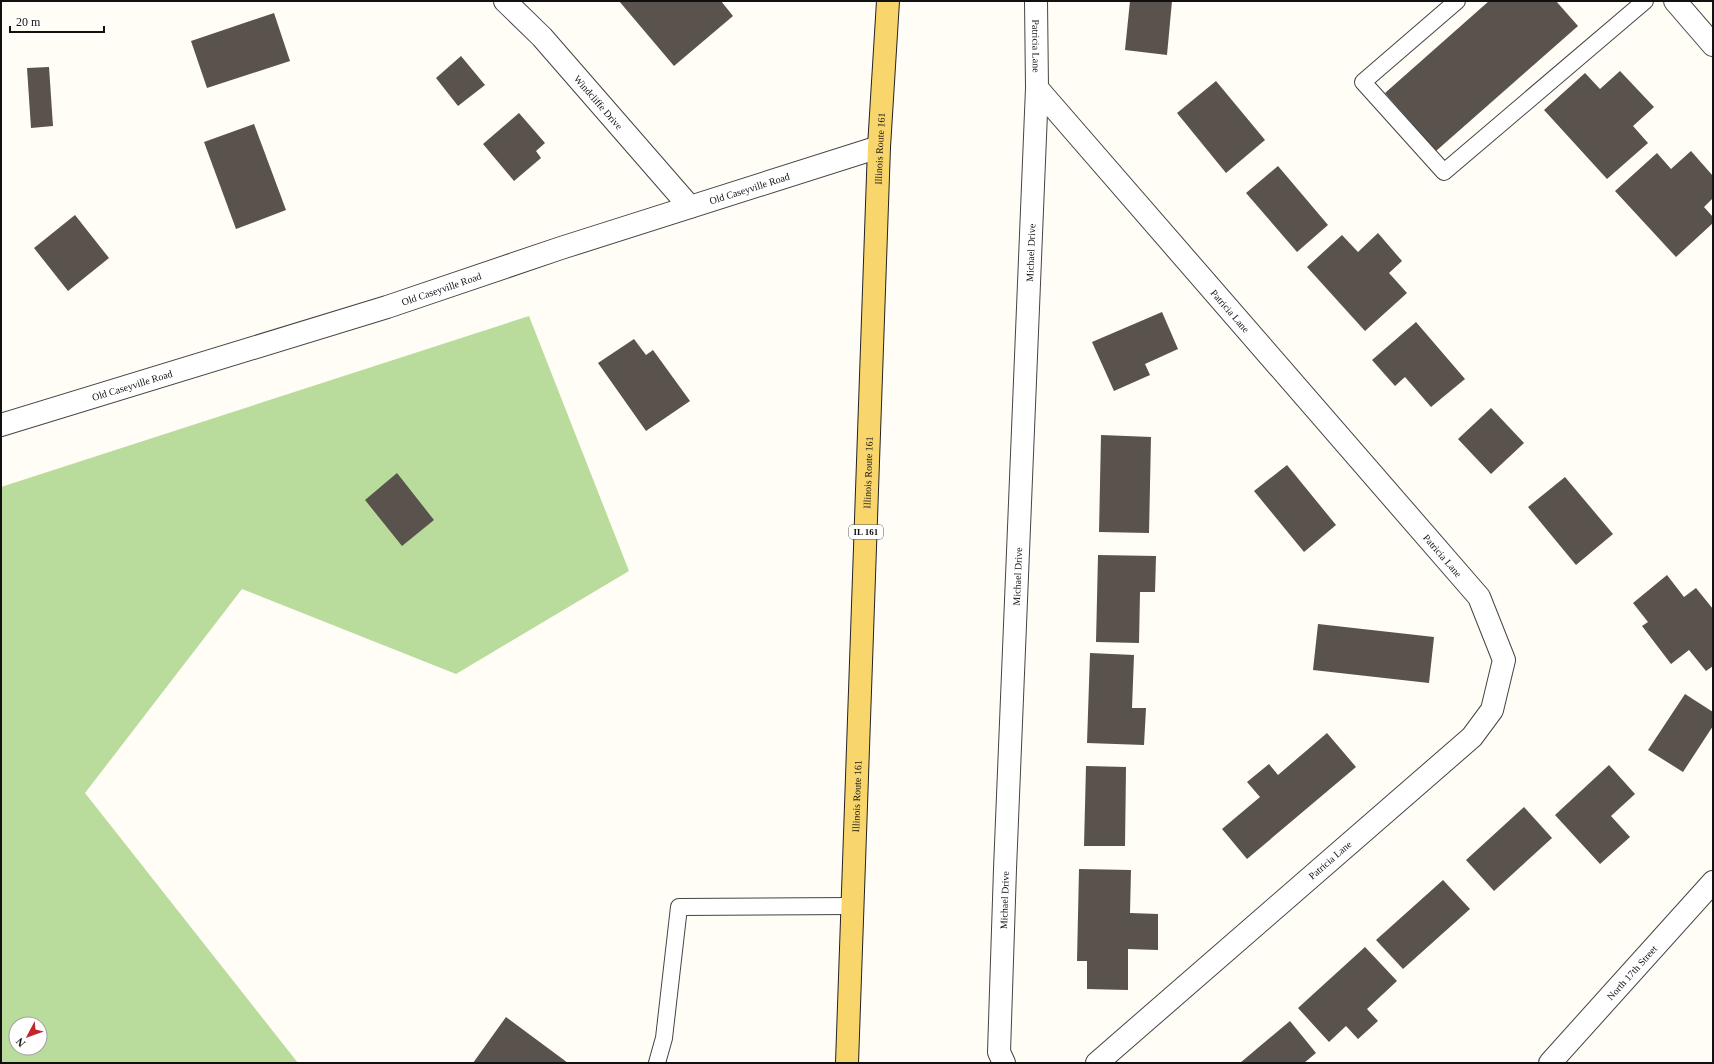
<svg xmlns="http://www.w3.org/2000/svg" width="1714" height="1064" font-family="'Times New Roman',serif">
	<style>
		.forest { fill: #b9dc9c; fill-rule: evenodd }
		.building { fill: #5a524d }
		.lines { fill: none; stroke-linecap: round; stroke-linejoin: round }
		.service-casing { stroke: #444; stroke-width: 18 }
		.minor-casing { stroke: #444; stroke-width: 24 }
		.tertiary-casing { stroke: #444; stroke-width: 24 }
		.primary-casing { stroke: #222; stroke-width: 24 }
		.service { stroke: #fff; stroke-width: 16 }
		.minor { stroke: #fff; stroke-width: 22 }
		.tertiary { stroke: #fff; stroke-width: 22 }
		.primary { stroke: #f9d66b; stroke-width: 22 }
		.labels { text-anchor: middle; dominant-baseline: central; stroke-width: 4; stroke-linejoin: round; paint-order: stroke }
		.shield { fill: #fff; stroke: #585858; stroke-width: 1 }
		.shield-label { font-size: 9px; font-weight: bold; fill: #111 }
		.street-label { font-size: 10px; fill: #111; stroke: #fff }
	</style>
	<rect width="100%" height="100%" fill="#fffdf5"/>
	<!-- forest -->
	<path class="forest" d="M529 316 629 571 456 674 242 589 85 793 298 1063H1V487ZM16 1024H40V1048H16Z"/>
	<!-- building -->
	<g class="building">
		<path d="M619 1H721L733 16 674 66Z"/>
		<path d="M1130 1H1172L1167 55 1125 50Z"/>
		<path d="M1489 1H1556L1578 26 1436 151 1385 93Z"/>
		<path d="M274 13 290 61 207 88 191 41Z"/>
		<path d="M461 56 485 85 458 106 436 78Z"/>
		<path d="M49 67 53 126 31 128 27 68Z"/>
		<path d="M1620 71 1654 107 1633 126 1648 143 1607 179 1544 110 1585 73 1600 89Z"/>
		<path d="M1216 81 1265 140 1226 173 1177 113Z"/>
		<path d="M519 113 545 143 536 151 541 158 514 181 483 144Z"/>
		<path d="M254 124 286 210 236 229 204 142Z"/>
		<path d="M1691 151 1713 176V198L1704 207 1713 217V223L1676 257 1615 191 1657 153 1671 169Z"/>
		<path d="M1278 166 1328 225 1297 252 1246 193Z"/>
		<path d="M75 215 109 258 68 291 34 248Z"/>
		<path d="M1378 233 1402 261 1389 273 1407 293 1365 331 1307 267 1342 235 1358 252Z"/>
		<path d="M1162 312 1178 349 1145 364 1150 375 1114 391 1092 342Z"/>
		<path d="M1416 322 1465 379 1431 407 1405 377 1395 386 1372 360Z"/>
		<path d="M634 339 646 355 653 350 690 401 646 431 598 363Z"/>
		<path d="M1491 408 1524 443 1491 474 1458 439Z"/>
		<path d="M1101 435 1151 437 1149 533 1099 532Z"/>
		<path d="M1287 465 1336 525 1304 552 1254 491Z"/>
		<path d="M397 473 434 520 402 546 365 500Z"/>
		<path d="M1565 477 1613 534 1576 565 1528 507Z"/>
		<path d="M1098 555 1156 556 1155 592H1140L1139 643 1096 642Z"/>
		<path d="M1667 575 1684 597 1696 588 1713 609V666L1706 671 1689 650 1671 664 1642 626 1648 622 1633 603Z"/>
		<path d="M1318 624 1434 637 1429 683 1313 670Z"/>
		<path d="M1090 653 1134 655 1132 708H1146L1144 745 1087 743Z"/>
		<path d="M1685 694 1713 712V726L1683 772 1648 750Z"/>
		<path d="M1327 733 1356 767 1247 859 1222 829 1260 797 1247 782 1269 764 1278 775Z"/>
		<path d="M1609 765 1635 794 1611 816 1630 837 1600 864 1555 815Z"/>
		<path d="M1086 766 1126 767 1125 846H1084Z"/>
		<path d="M1524 807 1552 838 1494 891 1466 860Z"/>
		<path d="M1079 869 1131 870 1130 913 1158 914V950L1128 949V990L1087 989V961H1077Z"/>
		<path d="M1443 880 1470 909 1403 969 1376 940Z"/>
		<path d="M1365 947 1397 981 1367 1009 1378 1021 1358 1039 1346 1026 1329 1042 1298 1008Z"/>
		<path d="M506 1017 568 1063H473Z"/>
		<path d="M1290 1021 1316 1053 1304 1063H1240Z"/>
	</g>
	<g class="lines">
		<!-- service casing -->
		<g class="service-casing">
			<g id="service">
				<path d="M1457 1 1363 82 1444 172 1645 1"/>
				<path d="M657 1063 664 1038 679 907 852 906"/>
			</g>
		</g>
		<!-- minor casing -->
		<g class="minor-casing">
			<g id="minor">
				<path id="s1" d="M505 1 542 37 690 207"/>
				<path id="s2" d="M1036 1 1037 88 1479 597 1504 660 1492 710 1472 737 1097 1063"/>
				<path d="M1675 1 1713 45"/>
				<path id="s3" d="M1 425 387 307 561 248 879 147"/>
				<path id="s4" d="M1004 1063 999 1052 1005 869 1037 88"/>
			</g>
		</g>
		<!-- tertiary casing -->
		<g class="tertiary-casing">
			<g id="tertiary">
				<path id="s5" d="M1550 1063 1713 882"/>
			</g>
		</g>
		<!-- primary casing -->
		<g class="primary-casing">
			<g id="primary">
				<path id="s6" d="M847 1063 879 147 888 1"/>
			</g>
		</g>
		<!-- service -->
		<use href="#service" class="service"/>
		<!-- minor -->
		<use href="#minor" class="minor"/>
		<!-- tertiary -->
		<use href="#tertiary" class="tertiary"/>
		<!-- primary -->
		<use href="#primary" class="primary"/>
	</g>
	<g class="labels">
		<!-- shield labels -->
		<rect class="shield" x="849" y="525" width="34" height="14" rx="3"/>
		<g class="shield-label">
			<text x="866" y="532">IL 161</text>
		</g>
		<!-- street labels -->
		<g class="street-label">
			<text stroke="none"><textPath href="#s2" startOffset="45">Patricia Lane</textPath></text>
			<text stroke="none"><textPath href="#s1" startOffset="138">Windcliffe Drive</textPath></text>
			<text stroke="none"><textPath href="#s6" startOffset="915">Illinois Route 161</textPath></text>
			<text stroke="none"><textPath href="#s3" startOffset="785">Old Caseyville Road</textPath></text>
			<text stroke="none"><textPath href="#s4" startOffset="812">Michael Drive</textPath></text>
			<text stroke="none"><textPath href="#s3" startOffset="461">Old Caseyville Road</textPath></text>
			<text stroke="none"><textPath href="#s2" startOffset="382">Patricia Lane</textPath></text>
			<text stroke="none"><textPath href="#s3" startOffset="137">Old Caseyville Road</textPath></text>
			<text stroke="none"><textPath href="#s6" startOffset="591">Illinois Route 161</textPath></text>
			<text stroke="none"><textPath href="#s2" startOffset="706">Patricia Lane</textPath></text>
			<text stroke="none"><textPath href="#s4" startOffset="488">Michael Drive</textPath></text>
			<text stroke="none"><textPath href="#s6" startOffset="267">Illinois Route 161</textPath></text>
			<text transform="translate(1330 860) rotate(-41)">Patricia Lane</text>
			<text stroke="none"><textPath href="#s4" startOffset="164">Michael Drive</textPath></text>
			<text stroke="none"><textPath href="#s5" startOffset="122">North 17th Street</textPath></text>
		</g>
	</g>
	<!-- border -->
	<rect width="1714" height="1064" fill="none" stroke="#111111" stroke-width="4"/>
	<!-- north arrow -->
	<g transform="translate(28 1036) rotate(229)"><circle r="19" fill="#ffffff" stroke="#a0a0a0"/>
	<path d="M0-3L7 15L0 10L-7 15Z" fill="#c4262e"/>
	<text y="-6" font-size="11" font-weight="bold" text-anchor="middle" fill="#111111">N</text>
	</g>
	<!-- scale -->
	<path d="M10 26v6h94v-6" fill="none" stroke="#111111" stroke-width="2"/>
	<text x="16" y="26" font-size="12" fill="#111111" stroke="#ffffff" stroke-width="3" paint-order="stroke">20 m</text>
</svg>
